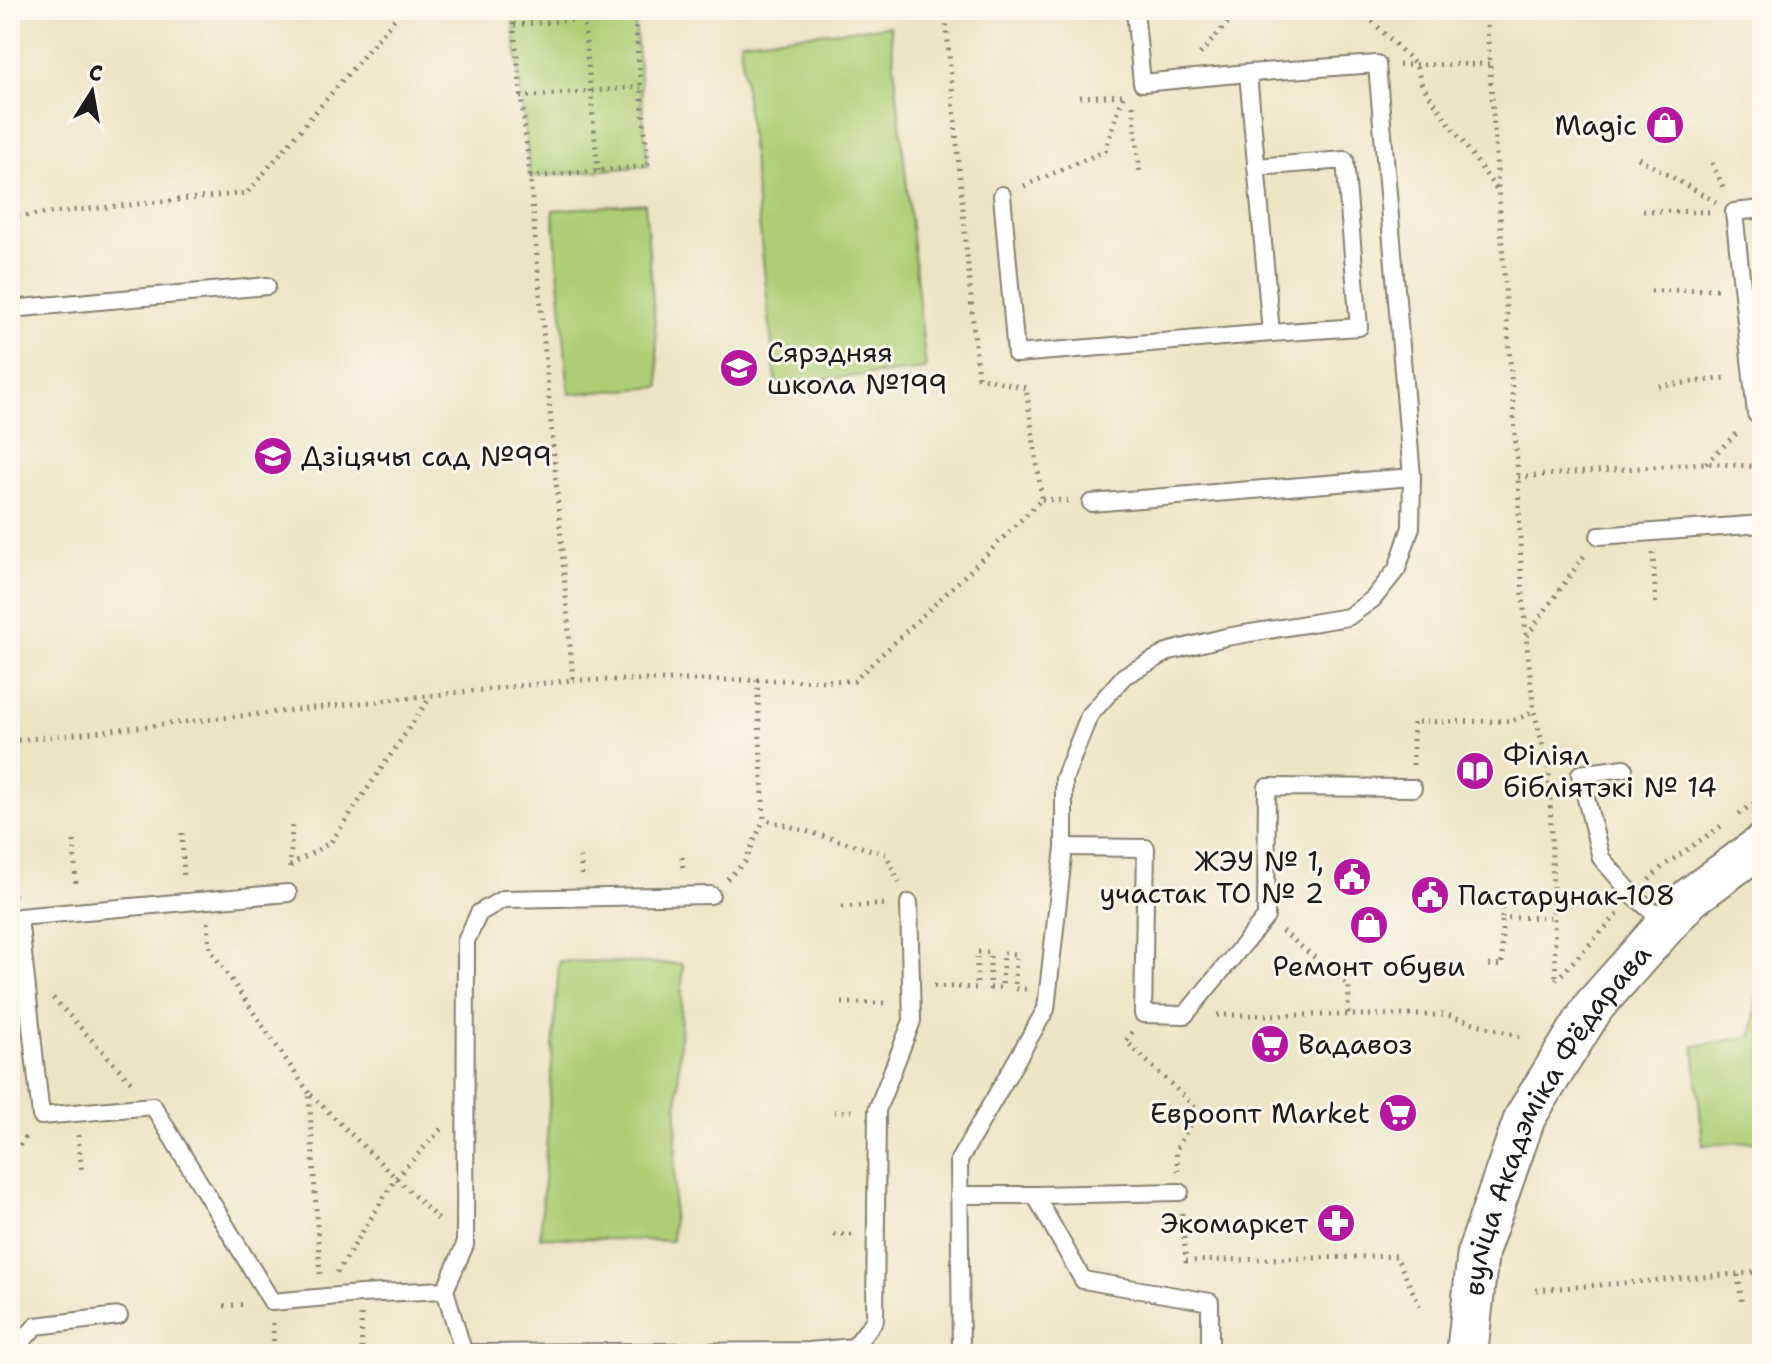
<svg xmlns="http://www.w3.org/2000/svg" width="1772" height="1364" font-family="'Shantell Sans',sans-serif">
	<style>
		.green { fill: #adce75; stroke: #647548; stroke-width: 2 }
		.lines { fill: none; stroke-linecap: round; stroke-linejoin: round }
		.service-casing { stroke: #848070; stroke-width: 20 }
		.tertiary-casing { stroke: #848070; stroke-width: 44 }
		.path { stroke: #848070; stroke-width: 5; stroke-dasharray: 2 6; stroke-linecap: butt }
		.service { stroke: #fff; stroke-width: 16 }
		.tertiary { stroke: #fff; stroke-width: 40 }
		.labels { text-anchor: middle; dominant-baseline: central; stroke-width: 6; stroke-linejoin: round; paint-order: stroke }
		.poi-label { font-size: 28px; fill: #1c1c1c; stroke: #fbf7ec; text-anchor: start }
		.street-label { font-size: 28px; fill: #1c1c1c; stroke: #fbf7ec }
	</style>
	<rect width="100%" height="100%" fill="#fbf7ec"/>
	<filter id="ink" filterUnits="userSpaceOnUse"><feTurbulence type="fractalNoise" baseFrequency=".0125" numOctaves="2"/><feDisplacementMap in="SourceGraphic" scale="16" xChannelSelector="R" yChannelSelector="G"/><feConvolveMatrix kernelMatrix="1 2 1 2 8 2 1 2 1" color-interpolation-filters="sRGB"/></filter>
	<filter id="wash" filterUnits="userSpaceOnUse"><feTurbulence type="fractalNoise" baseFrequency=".006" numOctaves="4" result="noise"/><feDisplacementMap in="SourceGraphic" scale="32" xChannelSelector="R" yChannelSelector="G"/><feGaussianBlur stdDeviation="1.8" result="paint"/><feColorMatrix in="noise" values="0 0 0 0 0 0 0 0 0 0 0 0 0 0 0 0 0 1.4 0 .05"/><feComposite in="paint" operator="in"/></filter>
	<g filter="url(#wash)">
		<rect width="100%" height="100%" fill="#ede4c5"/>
		<!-- green -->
		<g class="green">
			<path d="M512 10H634L648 166 530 177Z"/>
			<path d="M890 26 926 369 776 384 740 41Z"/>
			<path d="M645 203 660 387 569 394 553 210Z"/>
			<path d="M559 961 683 964 672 1241 540 1237Z"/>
			<path d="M1758 987H1762V1141L1703 1145 1694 1046 1752 1036Z"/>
		</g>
	</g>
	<g filter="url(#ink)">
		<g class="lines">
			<!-- service casing -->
			<g class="service-casing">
				<g id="service">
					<path d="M1256 167 1345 160 1359 327 1271 333"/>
					<path d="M1002 195 1016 354 1271 333 1248 73"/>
					<path d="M10 309 267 286"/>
					<path d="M1756 414 1734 212 1762 209"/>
					<path d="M1091 503 1412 477"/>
					<path d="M1599 536 1762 524"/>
					<path d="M1624 768 1580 774 1601 858 1634 896 1666 924"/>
					<path d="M1064 847 1146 848 1143 1014 1185 1015 1266 917 1267 787 1413 788"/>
					<path d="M288 893 19 917 41 1116 153 1106 272 1302 360 1294 445 1290"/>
					<path d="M959 1195H1035L1083 1280 1210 1302V1354"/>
					<path d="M1035 1195 1180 1192"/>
					<path d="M464 1353 809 1351 854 1347 875 1320 877 1110 912 1021 909 903"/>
					<path d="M10 1354 36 1326 119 1316"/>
					<path d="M464 1354 445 1290 465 1245 466 941 479 913 503 899 711 895"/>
					<path d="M961 1354 959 1160 1046 1009 1064 847V779L1089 716 1124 676 1170 651 1226 637 1348 617 1373 599 1397 569 1411 527 1412 477 1377 64 1248 73 1142 83 1135 10"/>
				</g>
			</g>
			<!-- tertiary casing -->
			<g class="tertiary-casing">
				<g id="tertiary">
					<path id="s1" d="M1467 1354 1478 1252 1525 1117 1594 1006 1690 898 1762 845"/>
				</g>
			</g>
			<!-- path -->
			<g class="path">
				<path d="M583 10 598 171"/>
				<path d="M1361 10 1416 65 1422 85 1497 190"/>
				<path d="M1486 10 1518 477 1521 568 1526 636 1534 712 1549 769 1556 981"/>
				<path d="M514 25 635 15"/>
				<path d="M1200 54 1239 10"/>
				<path d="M1399 65 1490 64"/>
				<path d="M520 97 641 87"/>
				<path d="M1080 97 1123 95"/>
				<path d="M1133 105 1140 175"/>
				<path d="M1638 158 1716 202"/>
				<path d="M1712 163 1725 191"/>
				<path d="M530 177 648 166 634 10"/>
				<path d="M1024 186 1105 151 1123 96"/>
				<path d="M1643 211 1713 212"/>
				<path d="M10 217 247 193 402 10"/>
				<path d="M1651 291 1718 289"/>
				<path d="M1659 386 1727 378"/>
				<path d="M1706 463 1739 431"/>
				<path d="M1518 477 1705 463 1762 467"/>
				<path d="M1042 499 1069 501"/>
				<path d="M1653 553 1656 608"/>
				<path d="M1527 636 1586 553"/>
				<path d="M573 680H757L764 819 886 854 900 884"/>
				<path d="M757 680 854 681 980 561 1042 499 1026 388 978 377 945 10"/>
				<path d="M10 741 573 680 530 177 512 10"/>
				<path d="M1413 765V722L1512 721 1534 712"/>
				<path d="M1739 814 1762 798"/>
				<path d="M182 833 184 880"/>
				<path d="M74 841 76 888"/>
				<path d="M580 857 582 876"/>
				<path d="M682 857 683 872"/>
				<path d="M290 866 331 842 431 696"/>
				<path d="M290 868 292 825"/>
				<path d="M10 879 14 897"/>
				<path d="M727 879 745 862 764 819"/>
				<path d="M1649 880 1662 867 1724 824"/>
				<path d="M1502 900V918L1553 917"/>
				<path d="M842 907 888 904"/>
				<path d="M208 922 210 949 309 1093"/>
				<path d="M1282 931 1349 986 1348 1015"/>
				<path d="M1489 965 1502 966V918"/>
				<path d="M1556 980 1618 914"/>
				<path d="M934 986 977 988V952H990V988H1002L1003 953 1016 954 1015 989H1027"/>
				<path d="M53 998 133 1084"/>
				<path d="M842 1003H889"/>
				<path d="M1217 1015H1447L1521 1037"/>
				<path d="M1132 1032 1126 1041 1198 1110 1176 1150 1178 1171"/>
				<path d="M834 1112 853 1111"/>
				<path d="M78 1135 82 1174"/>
				<path d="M10 1158 29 1133"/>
				<path d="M1182 1213 1186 1261 1396 1256 1420 1307"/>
				<path d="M834 1235H853"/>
				<path d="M337 1273 396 1178 441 1129"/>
				<path d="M320 1274 309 1093 441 1222"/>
				<path d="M1738 1275 1742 1304"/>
				<path d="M1536 1290 1762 1272"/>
				<path d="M224 1306 248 1304"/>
				<path d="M361 1315 362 1354"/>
				<path d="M273 1323 274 1354"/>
			</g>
			<!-- service -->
			<use href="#service" class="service"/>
			<!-- tertiary -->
			<use href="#tertiary" class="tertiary"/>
		</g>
	</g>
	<!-- icons -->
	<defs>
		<g id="shop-disc" transform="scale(2)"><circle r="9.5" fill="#b5179e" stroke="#fbf7ec"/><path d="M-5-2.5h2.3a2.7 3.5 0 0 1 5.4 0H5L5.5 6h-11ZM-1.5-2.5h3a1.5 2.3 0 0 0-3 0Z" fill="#fff"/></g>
		<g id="school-disc" transform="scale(2)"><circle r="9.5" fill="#b5179e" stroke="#fbf7ec"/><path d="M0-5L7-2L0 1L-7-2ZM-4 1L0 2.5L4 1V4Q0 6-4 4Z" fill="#fff"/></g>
		<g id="library-disc" transform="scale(2)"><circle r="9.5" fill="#b5179e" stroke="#fbf7ec"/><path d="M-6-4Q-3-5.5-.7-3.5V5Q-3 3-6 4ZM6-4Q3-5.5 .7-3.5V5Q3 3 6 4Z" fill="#fff"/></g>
		<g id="civic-disc" transform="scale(2)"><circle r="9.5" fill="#b5179e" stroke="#fbf7ec"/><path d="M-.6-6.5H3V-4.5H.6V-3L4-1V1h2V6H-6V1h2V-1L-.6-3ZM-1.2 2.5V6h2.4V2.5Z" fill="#fff"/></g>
		<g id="supermarket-disc" transform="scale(2)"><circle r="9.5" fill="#b5179e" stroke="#fbf7ec"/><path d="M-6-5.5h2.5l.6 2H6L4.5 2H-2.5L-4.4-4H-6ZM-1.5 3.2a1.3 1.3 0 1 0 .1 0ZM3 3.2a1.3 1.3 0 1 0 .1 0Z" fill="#fff"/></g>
		<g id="pharmacy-disc" transform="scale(2)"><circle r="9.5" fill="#b5179e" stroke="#fbf7ec"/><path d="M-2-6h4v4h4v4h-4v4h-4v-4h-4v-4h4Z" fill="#fff"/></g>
	</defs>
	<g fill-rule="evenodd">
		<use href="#shop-disc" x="1665" y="125"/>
		<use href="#school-disc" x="739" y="368"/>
		<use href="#school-disc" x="273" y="456"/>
		<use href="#library-disc" x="1475" y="771"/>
		<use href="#civic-disc" x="1352" y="877"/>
		<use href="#civic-disc" x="1430" y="895"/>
		<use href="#shop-disc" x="1369" y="925"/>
		<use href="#supermarket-disc" x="1270" y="1044"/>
		<use href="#supermarket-disc" x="1398" y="1113"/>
		<use href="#pharmacy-disc" x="1336" y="1223"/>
	</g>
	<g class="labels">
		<!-- poi labels -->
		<g class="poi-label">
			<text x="1637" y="125" text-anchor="end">Magic</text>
			<text x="767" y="352">Сярэдняя<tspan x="767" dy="32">школа №199</tspan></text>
			<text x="301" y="456">Дзіцячы сад №99</text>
			<text x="1503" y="755">Філіял<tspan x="1503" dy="32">бібліятэкі № 14</tspan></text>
			<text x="1324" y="861" text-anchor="end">ЖЭУ № 1,<tspan x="1324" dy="32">участак ТО № 2</tspan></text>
			<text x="1458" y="895">Пастарунак-108</text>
			<text x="1369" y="966" text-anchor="middle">Ремонт обуви</text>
			<text x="1298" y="1044">Вадавоз</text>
			<text x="1370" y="1113" text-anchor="end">Евроопт Market</text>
			<text x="1308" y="1223" text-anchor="end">Экомаркет</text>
		</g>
		<!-- street labels -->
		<g class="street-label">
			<text stroke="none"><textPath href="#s1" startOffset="256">вуліца Акадэміка Фёдарава</textPath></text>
		</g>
	</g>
	<!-- margin -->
	<rect width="1772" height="1364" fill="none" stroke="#fbf7ec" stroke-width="40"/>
	<!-- north arrow -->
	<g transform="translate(92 92) rotate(11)" stroke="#fbf7ec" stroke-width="6" paint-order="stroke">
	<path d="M0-6L14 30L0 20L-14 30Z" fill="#1c1c1c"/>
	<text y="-12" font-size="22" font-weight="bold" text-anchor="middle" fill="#1c1c1c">С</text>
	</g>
</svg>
